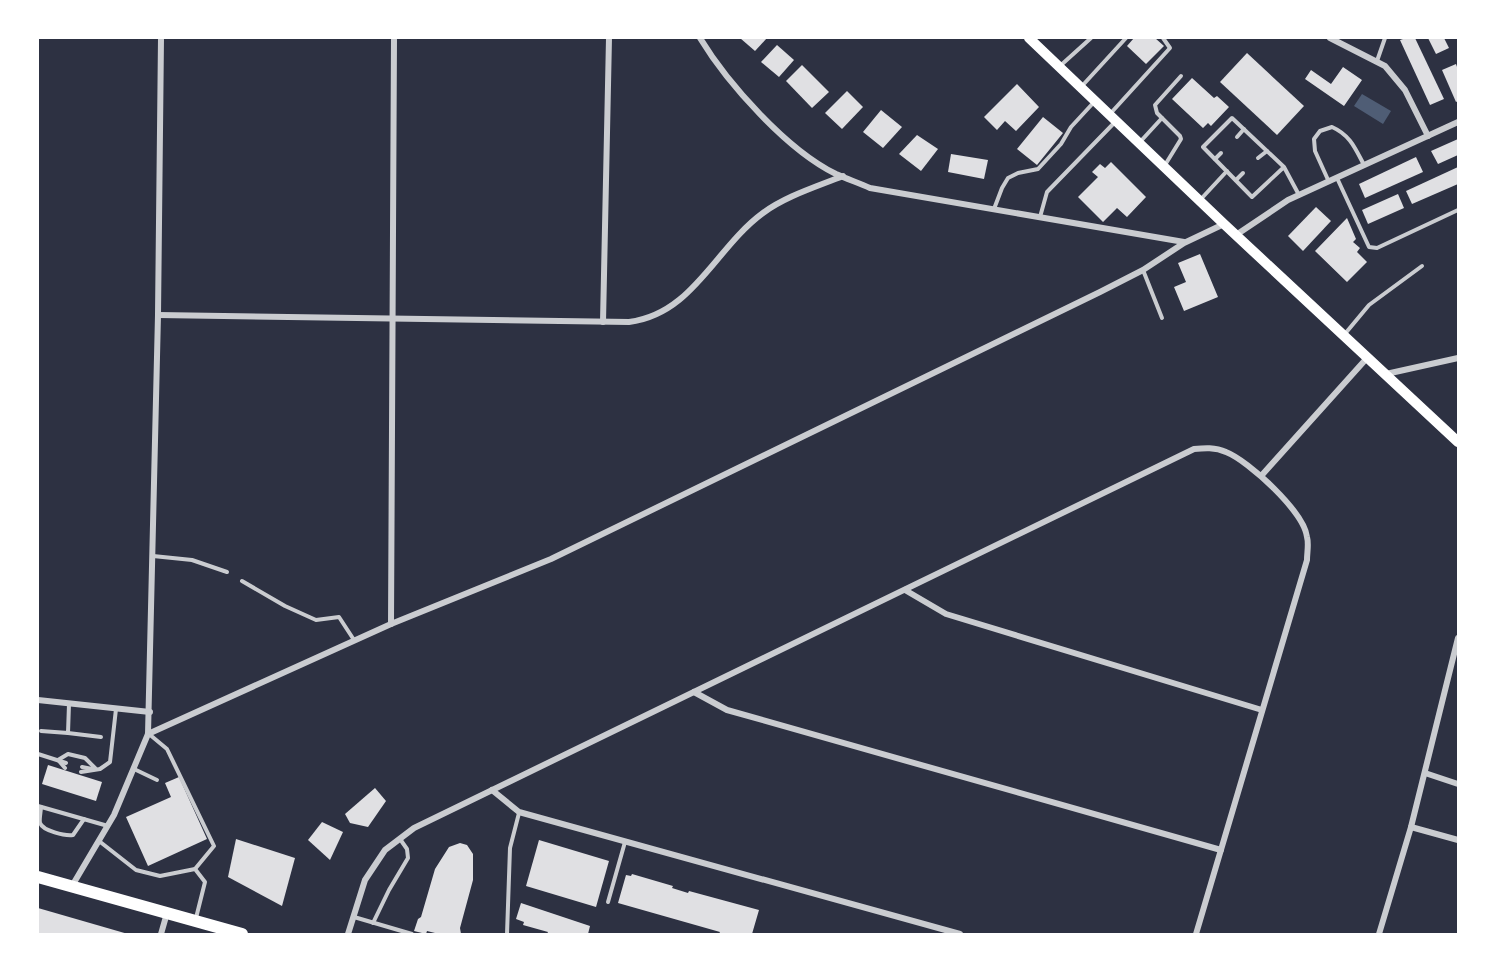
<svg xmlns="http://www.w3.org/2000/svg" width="1496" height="972" font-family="Barlow,sans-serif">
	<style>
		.water { fill: #4f5d75 }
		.building { fill: #e0e0e3 }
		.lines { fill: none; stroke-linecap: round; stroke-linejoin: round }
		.service { stroke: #caccd0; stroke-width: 4 }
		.minor { stroke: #caccd0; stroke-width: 6 }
		.primary { stroke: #fff; stroke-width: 10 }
		.trunk { stroke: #fff; stroke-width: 12 }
	</style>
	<rect width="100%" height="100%" fill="#2d3142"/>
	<!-- water -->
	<path class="water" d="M1362 94 1391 111 1383 124 1354 106Z"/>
	<!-- building -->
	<g class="building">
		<path d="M740 38H767L755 51Z"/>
		<path d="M1134 38H1155L1164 46 1146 64 1127 46Z"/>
		<path d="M1406 38H1415L1444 99 1430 105 1400 40Z"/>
		<path d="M1428 38H1444L1449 48 1436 54Z"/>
		<path d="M777 45 794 60 779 77 761 62Z"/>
		<path d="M1247 53 1304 106 1277 135 1220 82Z"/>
		<path d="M1456 64 1458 70V101L1456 102 1442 70Z"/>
		<path d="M802 65 829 92 812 108 786 81Z"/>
		<path d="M1343 67 1362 80 1344 106 1305 79 1311 70 1331 84Z"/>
		<path d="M1192 78 1214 98 1217 96 1229 107 1211 126 1208 123 1203 128 1172 99Z"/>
		<path d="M1017 84 1039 107 1016 131 1005 121 997 130 984 117Z"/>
		<path d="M847 91 863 107 842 129 825 113Z"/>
		<path d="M881 110 902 127 883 148 863 132Z"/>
		<path d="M1043 117 1063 133 1037 165 1017 149Z"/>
		<path d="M917 135 938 149 921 171 899 154Z"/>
		<path d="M1458 139V155L1438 164 1431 151Z"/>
		<path d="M951 154 988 160 984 179 948 172Z"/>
		<path d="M1416 157 1423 172 1365 198 1359 184Z"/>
		<path d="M1111 162 1146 197 1127 217 1117 208 1103 222 1078 197 1098 177 1092 172 1100 164 1105 168Z"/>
		<path d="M1458 167V184L1412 204 1406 191Z"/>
		<path d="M1398 194 1404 208 1368 224 1362 210Z"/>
		<path d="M1316 207 1331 221 1303 251 1288 236Z"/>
		<path d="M1347 218 1356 239 1353 242 1360 248 1357 252 1367 262 1347 282 1315 251Z"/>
		<path d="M1200 254 1218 297 1184 311 1174 287 1186 282 1178 263Z"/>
		<path d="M48 765 102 782 96 801 42 784Z"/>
		<path d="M179 777 207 839 148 866 126 817 171 797 165 783Z"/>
		<path d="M375 788 386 801 368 827 350 823 345 814Z"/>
		<path d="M322 822 343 832 330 860 308 840Z"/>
		<path d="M236 839 295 858 282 906 228 877Z"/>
		<path d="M539 840 609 861 596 907 526 886Z"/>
		<path d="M460 843 467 845 473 854V880L460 928 461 934H439L427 931 426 934 414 931 418 919 421 917 435 869 449 847Z"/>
		<path d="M632 874 673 886 672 888 688 893 689 891 759 910 752 934H719L720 932 618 903 626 875 631 876Z"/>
		<path d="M521 903 590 926 588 934H547L548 932 523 925 524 922 516 919Z"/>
		<path d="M38 908 128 934H38Z"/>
	</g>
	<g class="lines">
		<!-- service -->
		<g class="service">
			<path d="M1377 61 1385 38"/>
			<path d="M1060 66 1091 38"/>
			<path d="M1082 86 1126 38"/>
			<path d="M1110 114 1170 48 1163 38"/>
			<path d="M1237 137 1244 129"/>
			<path d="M1140 142 1162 118"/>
			<path d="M1258 158 1267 151"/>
			<path d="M1215 159 1221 153"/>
			<path d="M1165 165 1181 139 1180 136 1157 113 1155 105 1181 76"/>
			<path d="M1284 167 1252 197 1203 147 1232 118 1284 167 1299 195"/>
			<path d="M1337 178 1369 247 1377 248 1458 210"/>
			<path d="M1236 180 1243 173"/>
			<path d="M1329 182 1315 151 1314 139 1320 131 1332 127C1350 135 1355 148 1364 165"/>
			<path d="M1201 199 1227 171"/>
			<path d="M994 209 1002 188 1008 178 1018 173 1038 169 1061 144 1071 127 1095 101"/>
			<path d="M1040 217 1047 192 1116 121"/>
			<path d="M1143 270 1162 318"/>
			<path d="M1344 335 1369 305 1422 266"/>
			<path d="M153 556 192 560 227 572"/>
			<path d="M242 581 285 606 316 620 339 617 354 640"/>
			<path d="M41 731 68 733 69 704"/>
			<path d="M68 733 101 737"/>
			<path d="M149 734 167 749 214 846 195 869"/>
			<path d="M38 754 66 763"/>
			<path d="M58 760 68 754 85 758 95 768"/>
			<path d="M59 761 65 768"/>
			<path d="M82 767 92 769"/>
			<path d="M134 769 157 780"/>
			<path d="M81 772 100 769 110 762 116 709"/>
			<path d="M38 806 108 826"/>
			<path d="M41 807C41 811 39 819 40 823 43 831 65 836 73 835L84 819"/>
			<path d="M99 841 136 870 160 876 195 869 205 882 196 918"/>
			<path d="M608 902 625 842"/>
			<path d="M354 917 412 934"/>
			<path d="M373 923 389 890 408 858 407 849 400 839"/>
			<path d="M507 934 510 848 519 813"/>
		</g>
		<!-- minor -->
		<g class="minor">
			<path d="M700 38C728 84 787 150 836 174 847 179 859 183 870 188L1184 242"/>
			<path d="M1330 38 1385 66 1405 90 1428 136"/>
			<path d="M1236 235 1288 200 1458 122"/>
			<path d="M158 315 629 322C693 314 715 248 763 213 786 196 816 187 843 176"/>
			<path d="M603 322 609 38"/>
			<path d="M1386 374 1458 358"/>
			<path d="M1262 475 1367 358"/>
			<path d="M905 590 946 614 1262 710"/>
			<path d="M391 624 394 38"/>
			<path d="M694 692 727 710 1221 850"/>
			<path d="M38 700 150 712"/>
			<path d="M148 734 391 624 551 559 1100 292 1143 270 1184 243 1224 224"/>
			<path d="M1425 773 1458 784"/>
			<path d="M492 790 519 812 960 934"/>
			<path d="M1411 827 1458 840"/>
			<path d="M72 886 114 815 148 734 158 315 161 38"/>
			<path d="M161 934 167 913"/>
			<path d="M348 934 365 880 385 850 414 828 1194 449C1204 448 1215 447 1226 452 1249 461 1304 512 1307 537 1309 544 1307 552 1307 560L1196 934"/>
			<path d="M1379 934 1411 827 1458 638"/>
		</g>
		<!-- primary -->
		<path class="primary" d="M1029 38 1224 224 1458 442"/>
		<!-- trunk -->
		<path class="trunk" d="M38 877 242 934"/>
	</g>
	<!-- border -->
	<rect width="1496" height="972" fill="none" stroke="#ffffff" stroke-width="78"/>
</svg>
